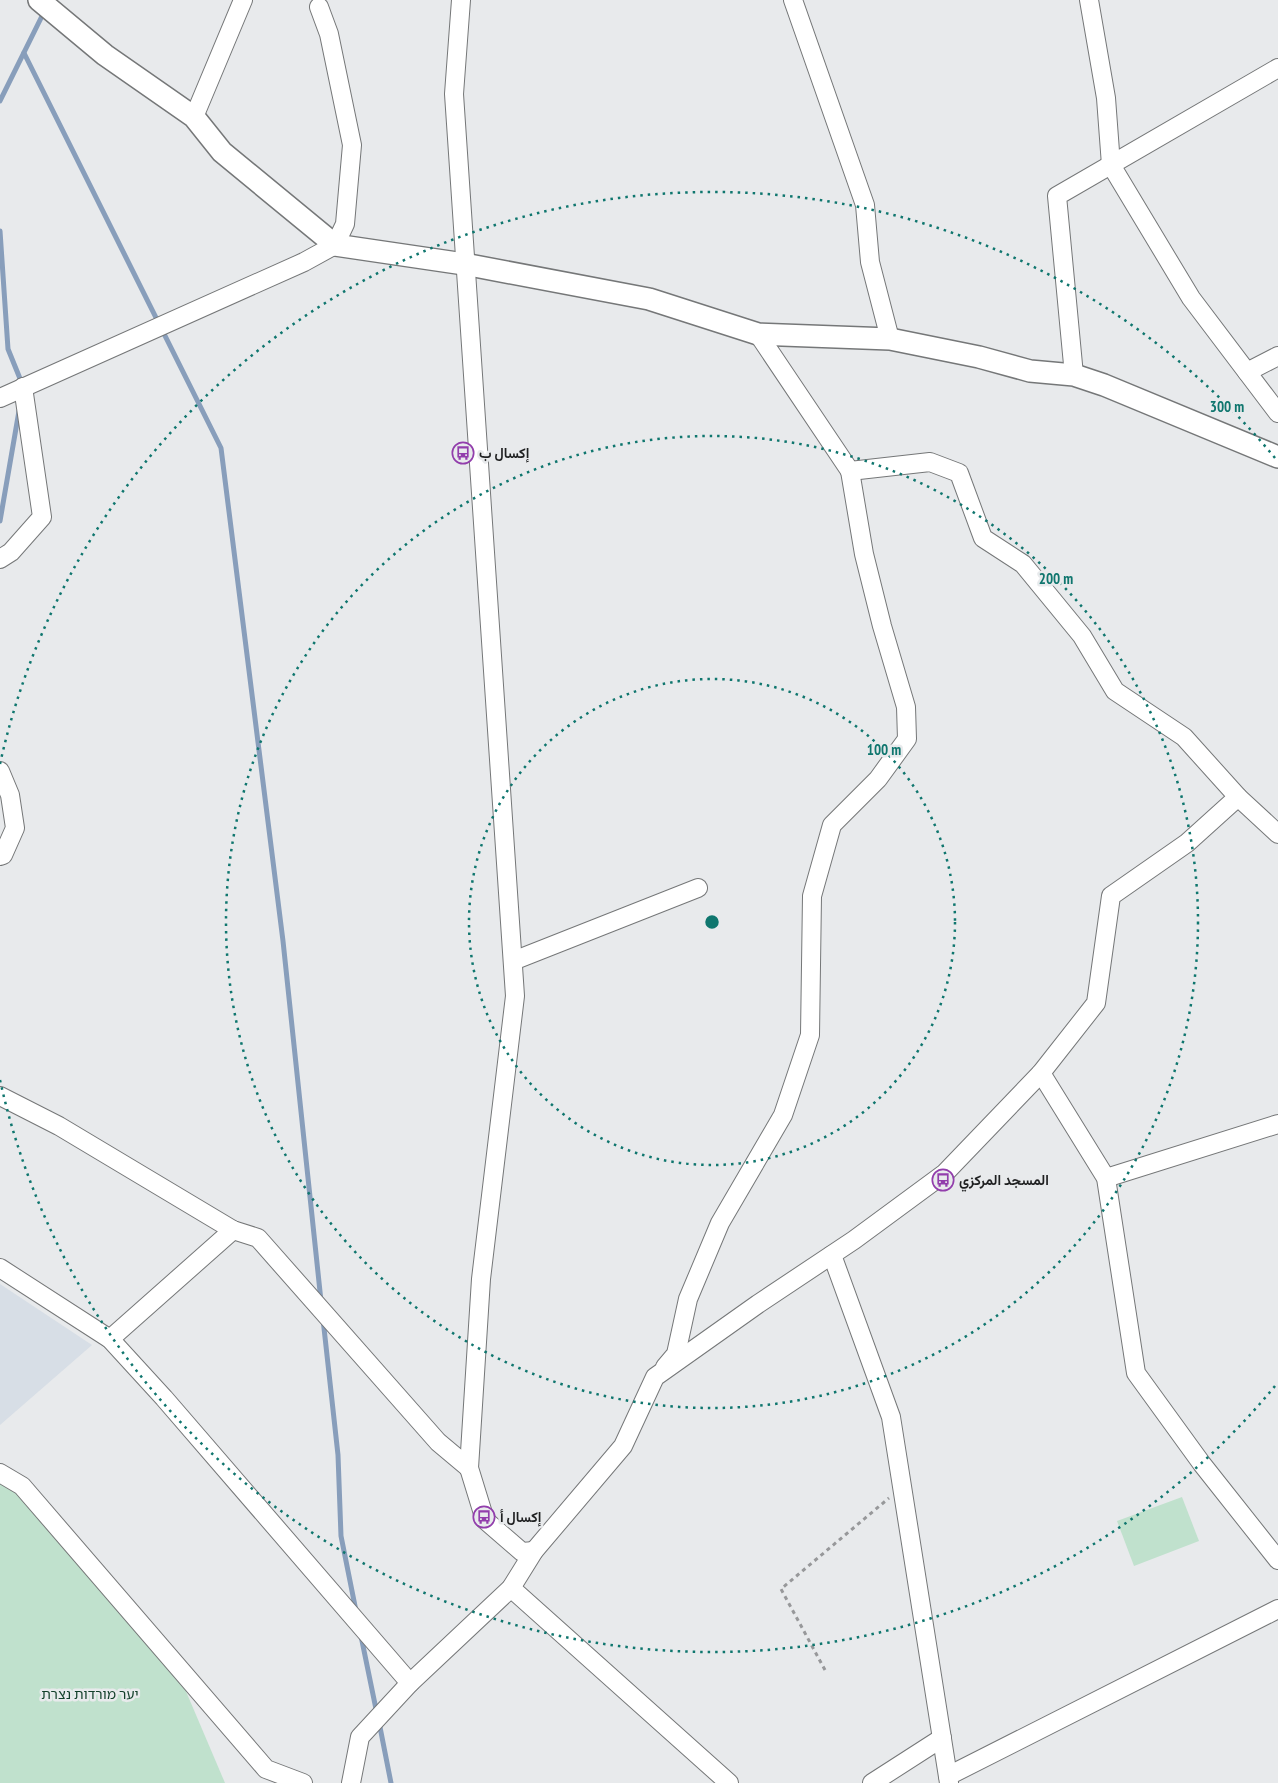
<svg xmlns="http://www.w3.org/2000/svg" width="1278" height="1783" font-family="'PT Sans Narrow',Vazirmatn,'Noto Sans Hebrew',sans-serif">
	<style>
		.built { fill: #d7dee6 }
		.green { fill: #c0e1cd }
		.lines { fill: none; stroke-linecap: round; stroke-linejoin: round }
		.stream { stroke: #889ebb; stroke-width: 5 }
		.minor-casing { stroke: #757778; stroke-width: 20 }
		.tertiary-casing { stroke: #757778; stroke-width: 24 }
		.path { stroke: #97989a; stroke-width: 3; stroke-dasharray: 4 4; stroke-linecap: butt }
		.minor { stroke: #fff; stroke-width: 18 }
		.tertiary { stroke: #fff; stroke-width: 21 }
		.ring { fill: none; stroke: #0f766e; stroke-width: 2.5; stroke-dasharray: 2.5 5 }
		.labels { text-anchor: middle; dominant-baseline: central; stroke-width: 5; stroke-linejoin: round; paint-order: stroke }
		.poi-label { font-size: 14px; font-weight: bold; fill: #1f2021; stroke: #e8eaec; text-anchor: start }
		.park-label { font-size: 14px; fill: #113f29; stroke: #e8eaec }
		.centre { fill: #0f766e; stroke: #e8eaec; stroke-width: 2.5 }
		.ring-label { font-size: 15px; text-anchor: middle; font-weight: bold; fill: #0f766e; stroke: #e8eaec; stroke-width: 5; stroke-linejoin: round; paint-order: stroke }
	</style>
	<rect width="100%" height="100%" fill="#e8eaec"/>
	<!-- built -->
	<path class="built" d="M0 1284 92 1345 0 1425Z"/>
	<!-- green -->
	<g class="green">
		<path d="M0 1472 65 1535 162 1635 225 1783H0Z"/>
		<path d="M1182 1497 1199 1541 1134 1566 1117 1521Z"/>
	</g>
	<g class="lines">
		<!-- stream -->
		<g class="stream">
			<path d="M24 53 221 448 283 941 321 1301"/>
			<path d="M0 101 44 12"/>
			<path d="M0 231 8 349 23 386"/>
			<path d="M0 521 19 411"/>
			<path d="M323 1319 338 1455 341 1536 356 1611"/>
			<path d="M361 1636 377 1714"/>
			<path d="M379 1722 391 1783"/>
		</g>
		<!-- minor casing -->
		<g class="minor-casing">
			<g id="minor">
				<path d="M461 0 454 94 515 996 481 1279 469 1468 485 1520 522 1552 534 1551"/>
				<path d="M793 0 865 205 870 262 890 339"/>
				<path d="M1089 0 1106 98 1111 165 1191 298 1278 413"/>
				<path d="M194 117 243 0"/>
				<path d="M758 334 850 471 930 462 959 473 983 538 1023 564 1082 636 1115 691 1184 737 1238 797 1278 834"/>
				<path d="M1247 372 1278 356"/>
				<path d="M1074 375 1057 196 1278 68"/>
				<path d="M0 398 304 262 335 245 345 224 352 145 329 34 319 7"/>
				<path d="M0 559 11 552 42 517 23 387"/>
				<path d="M0 771 10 795 15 828 3 855 0 856"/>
				<path d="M513 961 698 888"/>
				<path d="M1041 1073 1106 1178 1136 1373 1202 1464 1278 1560"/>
				<path d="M0 1096 59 1126 233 1230 258 1238 438 1442 469 1468"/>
				<path d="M1106 1178 1278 1124"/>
				<path d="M832 1255 891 1417 949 1783"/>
				<path d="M0 1268 110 1339 164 1398 410 1683"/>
				<path d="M110 1339 233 1230"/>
				<path d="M665 1367 676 1354 688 1299 720 1223 783 1115 810 1035 812 896 832 825 878 779 907 739 906 707 882 626 864 554 850 471"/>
				<path d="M0 1473 22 1486 266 1769 303 1783"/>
				<path d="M511 1588 729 1783"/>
				<path d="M948 1776 1278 1609"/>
				<path d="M351 1783 360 1737 410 1683 511 1588 534 1551 623 1446 655 1377 758 1304 854 1240 945 1173 1041 1073 1096 1003 1111 896 1187 843 1238 797"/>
				<path d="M872 1783 942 1738"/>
			</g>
		</g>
		<!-- tertiary casing -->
		<g class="tertiary-casing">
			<path id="tertiary" d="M39 0 105 55 194 117 222 152 335 245 464 264 649 299 758 334 890 339 979 357 1030 371 1074 375 1104 385 1278 457"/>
		</g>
		<!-- path -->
		<path class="path" d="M825 1670 781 1589 889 1498"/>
		<!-- minor -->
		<use href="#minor" class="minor"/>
		<!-- tertiary -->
		<use href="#tertiary" class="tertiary"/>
	</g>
	<!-- distance rings -->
	<g class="ring">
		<circle cx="712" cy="922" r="243"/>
		<circle cx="712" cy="922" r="486"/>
		<path d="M1275 1386A729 729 0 0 1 0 1080M0 764A729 729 0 0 1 1275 458"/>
	</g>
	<!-- icons -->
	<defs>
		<g id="bus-ring" transform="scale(1.125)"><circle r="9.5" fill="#e8eaec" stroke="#923eac" stroke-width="1.5"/><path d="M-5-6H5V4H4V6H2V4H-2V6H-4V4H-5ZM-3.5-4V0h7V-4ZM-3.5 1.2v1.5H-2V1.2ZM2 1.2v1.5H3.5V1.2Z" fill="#923eac"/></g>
	</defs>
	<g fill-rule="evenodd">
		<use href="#bus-ring" x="463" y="453"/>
		<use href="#bus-ring" x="943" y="1180"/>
		<use href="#bus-ring" x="484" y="1517"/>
	</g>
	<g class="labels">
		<!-- poi labels -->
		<g class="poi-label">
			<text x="479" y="453">إكسال ب</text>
			<text x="959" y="1180">المسجد المركزي</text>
			<text x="500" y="1517">إكسال أ</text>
		</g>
		<!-- park labels -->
		<g class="park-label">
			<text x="90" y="1694">יער מורדות נצרת</text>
		</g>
	</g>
	<circle cx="712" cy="922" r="8" class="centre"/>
	<g class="ring-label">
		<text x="1227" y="412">300 m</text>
		<text x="1056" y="584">200 m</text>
		<text x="884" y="755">100 m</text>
	</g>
</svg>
